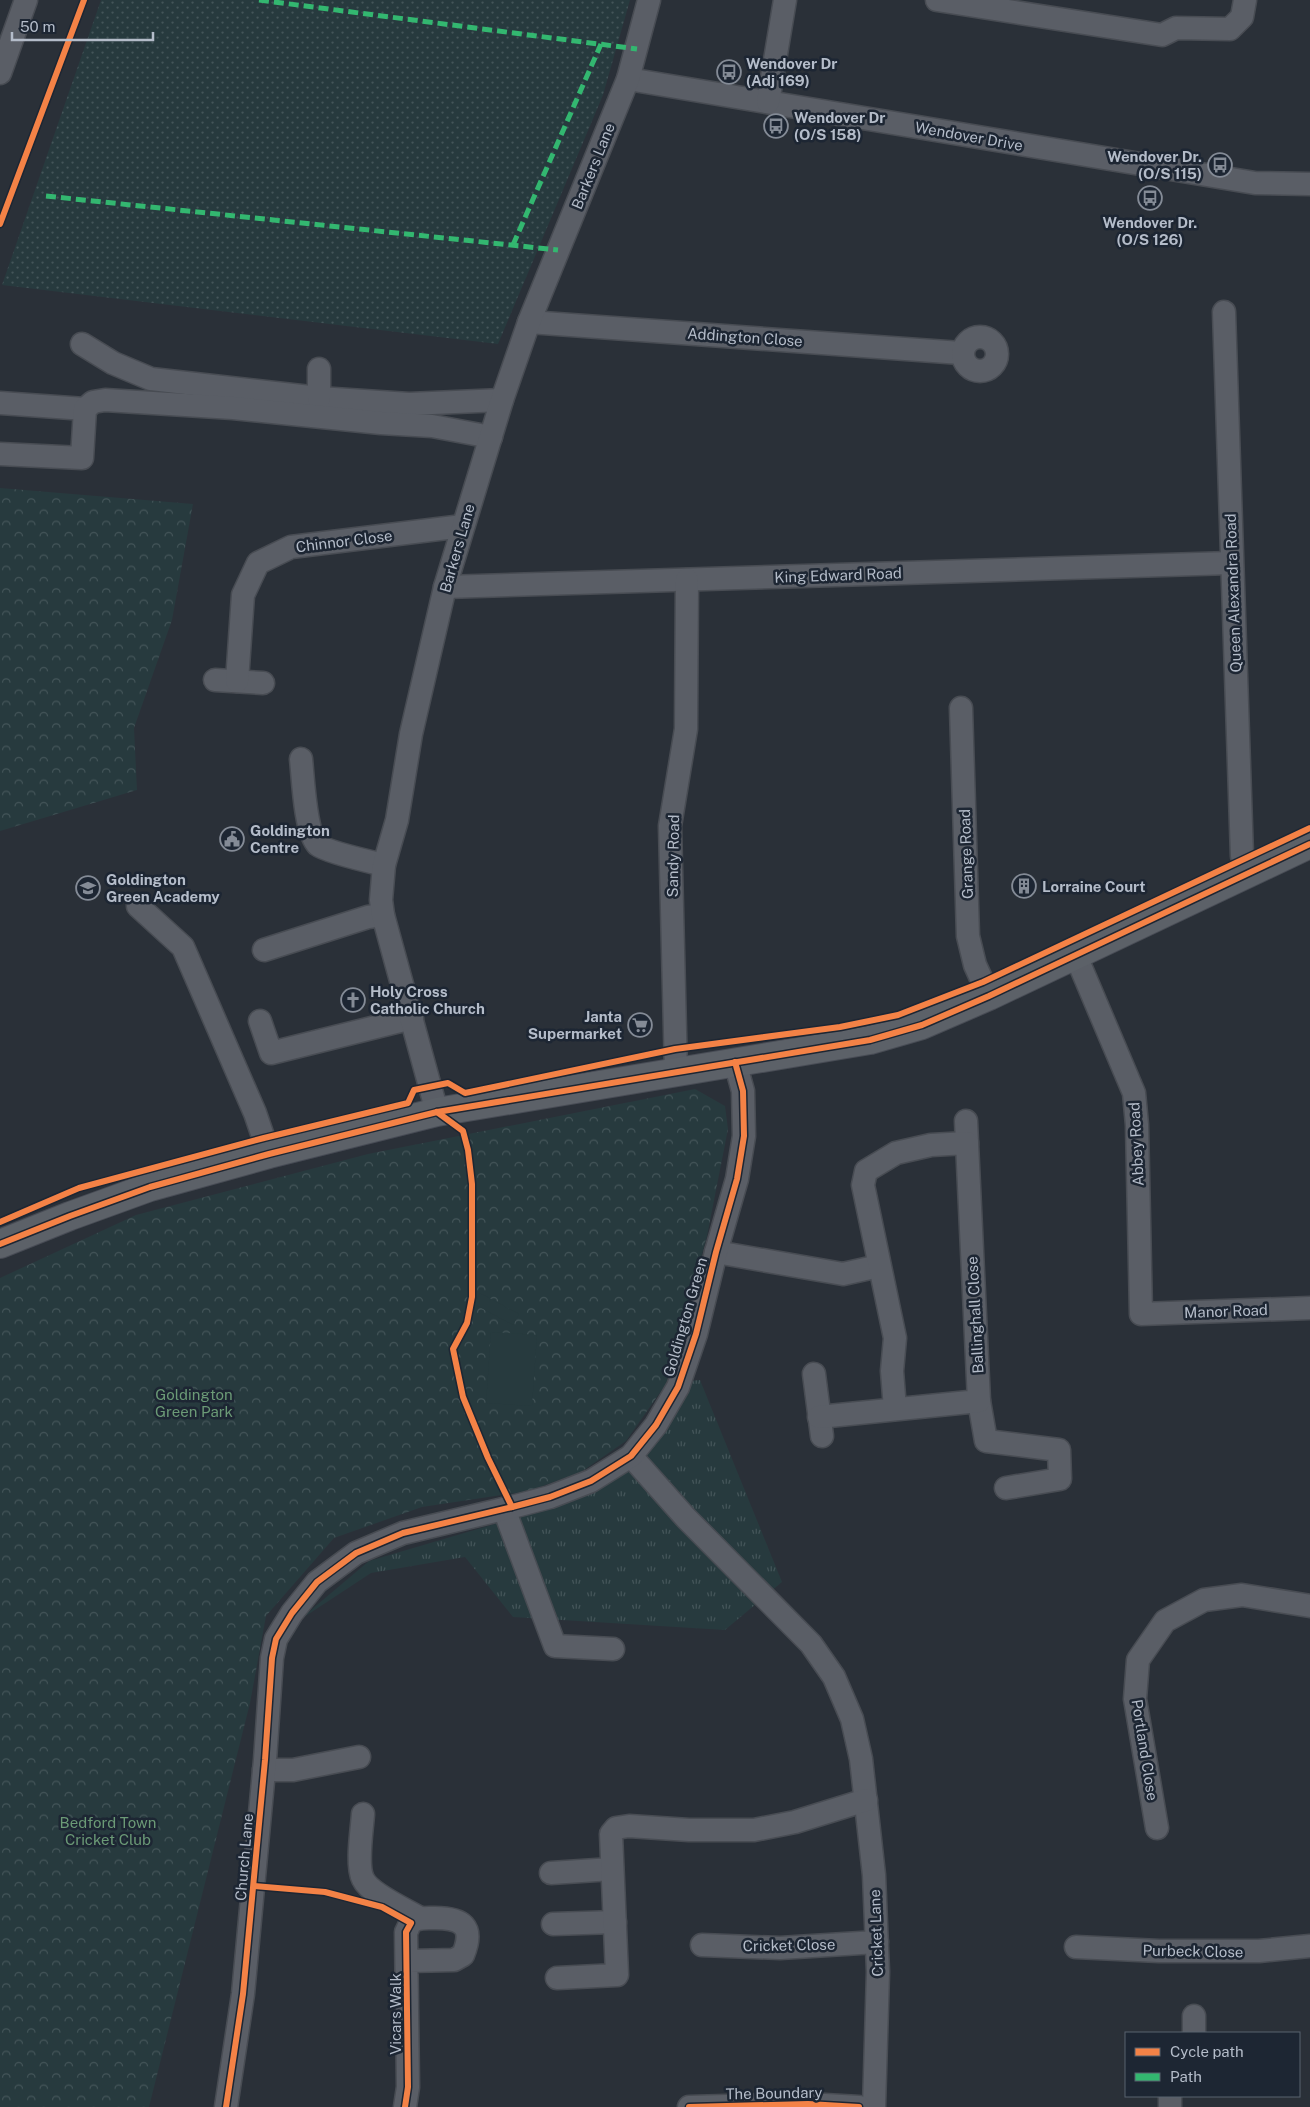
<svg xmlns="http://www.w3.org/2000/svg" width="1310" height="2107" font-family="'Public Sans',sans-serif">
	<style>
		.grass { fill: url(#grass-tufts) }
		.park { fill: url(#park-crowns) }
		.garden { fill: url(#garden-dots) }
		.pitch { fill: #273a3e }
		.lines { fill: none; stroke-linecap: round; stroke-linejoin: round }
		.minor-casing { stroke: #484c53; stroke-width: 25 }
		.major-casing { stroke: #484c55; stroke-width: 30 }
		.minor { stroke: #5a5e66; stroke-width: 22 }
		.major { stroke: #5c6168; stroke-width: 28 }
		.quiet { stroke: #33b770; stroke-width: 5; stroke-dasharray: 10 5; stroke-linecap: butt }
		.cycleway-casing { stroke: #1d2633; stroke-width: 9 }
		.cycleway { stroke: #f48246; stroke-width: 6 }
		.labels { text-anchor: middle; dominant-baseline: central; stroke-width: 5; stroke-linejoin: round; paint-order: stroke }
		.poi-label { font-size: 15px; font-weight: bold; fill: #b4bcc9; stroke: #1d2633; text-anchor: start }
		.street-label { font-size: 15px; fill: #b4bcc9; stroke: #1d2633 }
		.park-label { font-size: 15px; fill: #6b9a76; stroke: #1d2633 }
	</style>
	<defs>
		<pattern id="grass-tufts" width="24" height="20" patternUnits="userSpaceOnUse" patternTransform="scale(1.25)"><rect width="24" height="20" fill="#273a3e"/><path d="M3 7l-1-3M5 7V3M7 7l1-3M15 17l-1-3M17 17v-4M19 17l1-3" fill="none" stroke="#445559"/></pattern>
		<pattern id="park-crowns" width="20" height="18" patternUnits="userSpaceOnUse" patternTransform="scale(1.25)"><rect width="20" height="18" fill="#273a3e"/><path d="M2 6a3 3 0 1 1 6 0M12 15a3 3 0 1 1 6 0" fill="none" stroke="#445559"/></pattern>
		<pattern id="garden-dots" width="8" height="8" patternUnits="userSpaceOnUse" patternTransform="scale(1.25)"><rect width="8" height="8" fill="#273a3e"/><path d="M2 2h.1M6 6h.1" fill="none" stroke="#445559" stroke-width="1.8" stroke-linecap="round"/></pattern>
	</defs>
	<rect width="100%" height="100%" fill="#2a3038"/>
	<!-- grass -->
	<path class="grass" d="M700 1380 782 1582 725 1630 513 1617 465 1557 371 1573 298 1621 369 1561 573 1501 611 1482 652 1447 689 1381Z"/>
	<!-- park -->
	<g class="park">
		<path d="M0 488 193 504 172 620 134 728 137 790 0 831Z"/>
		<path d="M695 1089 725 1106 728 1129 707 1236 666 1384 626 1441 581 1472 529 1491 422 1507 334 1538 266 1616 250 1703 149 2107H0V1278L136 1215 368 1154Z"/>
	</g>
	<!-- garden -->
	<path class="garden" d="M101 0H630L603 95 498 344 2 285Z"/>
	<!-- pitch -->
	<g class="pitch">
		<path d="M480 1293 519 1314 513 1325 474 1304Z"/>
		<path d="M491 1332 537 1335 532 1406 486 1403Z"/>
	</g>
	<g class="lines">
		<!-- minor casing -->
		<g class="minor-casing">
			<g id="minor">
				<path d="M937 0 1162 35 1176 28 1230 29 1242 17 1245 0"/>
				<path d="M0 73 26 0"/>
				<path d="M628 79 1255 183 1310 184"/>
				<path d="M768 102 785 0"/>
				<path d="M1224 312 1242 856 1250 873"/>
				<path d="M529 322 961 353"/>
				<circle cx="980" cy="354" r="17"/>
				<path d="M82 344 113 363 151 379 319 398 409 404 502 400"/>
				<path d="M319 398V369"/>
				<path d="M0 403 85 409"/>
				<path d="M0 454 82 458 85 409 93 402 105 400 233 408 381 423 432 426 491 437"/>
				<path d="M445 587 1231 563"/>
				<path d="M215 680 263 683"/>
				<path d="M237 681 243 595 258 563 291 547 463 526"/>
				<path d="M961 708 968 936 975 965 989 996"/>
				<path d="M301 759C303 777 305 833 318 845 327 852 371 862 384 865"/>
				<path d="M138 906 183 947 255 1113 269 1154"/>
				<path d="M264 950 368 917 383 915"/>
				<path d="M1076 956 1134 1093 1137 1125 1141 1314 1310 1308"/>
				<path d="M260 1021 271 1053 412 1018"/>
				<path d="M676 1073 670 826 686 729 687 580"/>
				<path d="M437 1112 383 915 381 900 384 865 397 820 411 734 445 587 502 400 529 322 628 79 649 0"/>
				<path d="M966 1121 967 1143"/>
				<path d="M716 1252 843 1274 879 1266"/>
				<path d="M814 1374 822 1436"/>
				<path d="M979 1401 986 1441 1059 1450 1060 1479 1006 1488"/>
				<path d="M819 1417 979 1401 967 1143 931 1145 896 1153 866 1171 863 1185 895 1338 892 1371 895 1409"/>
				<path d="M631 1456 686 1518 811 1644 834 1677 852 1719 861 1759 874 1875 878 1972 874 2107"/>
				<path d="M504 1509 555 1646 613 1649"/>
				<path d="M264 1770H293L359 1757"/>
				<path d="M363 1814C362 1830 356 1865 363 1879 370 1894 405 1909 420 1918"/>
				<path d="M1157 1828 1135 1699 1138 1660 1165 1621 1204 1600 1242 1595 1310 1606"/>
				<path d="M551 1873 612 1869"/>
				<path d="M553 1924 615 1922"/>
				<path d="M702 1945 780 1948 877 1942"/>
				<path d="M1076 1947 1159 1951H1259L1310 1946"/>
				<path d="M557 1978 617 1975 611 1834 616 1828 629 1826 689 1830H754L795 1822 866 1800"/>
				<path d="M1194 2016V2033"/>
				<path d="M1170 2096V2107"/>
				<path d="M226 2107 243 1994 265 1760 272 1658 276 1639 292 1613 317 1582 356 1553 403 1533 512 1507 550 1497 591 1481 631 1456 656 1425 678 1387 696 1334 716 1252 737 1179 744 1136 743 1091 735 1062"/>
				<path d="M405 2107 408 2087 406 1932C408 1929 409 1924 412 1922 418 1917 427 1918 435 1918 462 1918 475 1926 463 1955L454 1960 408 1961"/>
				<path d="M689 2107 808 2104 859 2107"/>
			</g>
		</g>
		<!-- major casing -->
		<g class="major-casing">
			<path id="major" d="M0 1244 70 1216 150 1187 269 1154 437 1112 870 1040 922 1025 989 996 1310 844"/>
		</g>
		<!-- minor -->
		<use href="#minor" class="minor"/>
		<!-- major -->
		<use href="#major" class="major"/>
		<!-- quiet -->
		<g class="quiet">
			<path d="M259 0 637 49"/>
			<path d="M46 196 558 250"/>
			<path d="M513 245 601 44"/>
		</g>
		<!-- cycleway casing -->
		<g class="cycleway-casing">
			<g id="cycleway">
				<path d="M0 224 84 0"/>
				<path d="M437 1112 463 1131 468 1150 472 1184V1297L467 1323 453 1349 463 1397 488 1458 512 1507"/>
				<path d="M0 1222 79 1188 264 1138 408 1103 414 1090 448 1083 465 1093 675 1049 840 1027 898 1015 983 982 1310 828"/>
				<path d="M0 1244 70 1216 150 1187 269 1154 437 1112 870 1040 922 1025 989 996 1310 844"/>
				<path d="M254 1886 325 1892 382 1907 411 1923 406 1932 408 2087 405 2107"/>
				<path d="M226 2107 243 1994 265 1760 272 1658 276 1639 292 1613 317 1582 356 1553 403 1533 512 1507 550 1497 591 1481 631 1456 656 1425 678 1387 696 1334 716 1252 737 1179 744 1136 743 1091 735 1062"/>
				<path d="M689 2107 808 2104 859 2107"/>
			</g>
		</g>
		<!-- cycleway -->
		<use href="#cycleway" class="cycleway"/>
	</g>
	<!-- icons -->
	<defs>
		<g id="bus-ring" transform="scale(1.25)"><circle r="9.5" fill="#1d2633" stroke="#848b96" stroke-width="1.5"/><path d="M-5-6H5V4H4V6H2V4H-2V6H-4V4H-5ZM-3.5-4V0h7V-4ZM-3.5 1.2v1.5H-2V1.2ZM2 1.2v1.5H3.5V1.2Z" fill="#848b96"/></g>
		<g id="civic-ring" transform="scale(1.25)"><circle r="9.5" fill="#1d2633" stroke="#848b96" stroke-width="1.5"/><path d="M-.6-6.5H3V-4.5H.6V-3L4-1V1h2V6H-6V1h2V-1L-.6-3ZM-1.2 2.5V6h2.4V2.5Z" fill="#848b96"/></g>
		<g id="building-ring" transform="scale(1.25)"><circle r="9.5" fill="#1d2633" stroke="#848b96" stroke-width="1.5"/><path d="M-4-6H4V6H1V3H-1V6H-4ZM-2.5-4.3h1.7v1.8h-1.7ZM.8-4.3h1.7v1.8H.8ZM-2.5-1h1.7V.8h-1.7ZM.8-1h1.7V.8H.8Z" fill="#848b96"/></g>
		<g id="school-ring" transform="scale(1.25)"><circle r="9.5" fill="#1d2633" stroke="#848b96" stroke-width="1.5"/><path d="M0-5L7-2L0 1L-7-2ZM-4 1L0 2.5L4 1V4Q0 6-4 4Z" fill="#848b96"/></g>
		<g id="church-ring" transform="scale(1.25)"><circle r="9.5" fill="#1d2633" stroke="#848b96" stroke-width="1.5"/><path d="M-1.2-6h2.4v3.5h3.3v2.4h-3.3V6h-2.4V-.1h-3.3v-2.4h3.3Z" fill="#848b96"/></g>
		<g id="supermarket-ring" transform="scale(1.25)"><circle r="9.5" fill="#1d2633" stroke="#848b96" stroke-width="1.5"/><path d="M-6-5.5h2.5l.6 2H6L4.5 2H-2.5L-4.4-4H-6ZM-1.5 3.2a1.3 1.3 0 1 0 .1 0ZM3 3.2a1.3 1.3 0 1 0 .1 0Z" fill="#848b96"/></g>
	</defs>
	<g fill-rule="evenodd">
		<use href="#bus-ring" x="729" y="72"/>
		<use href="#bus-ring" x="776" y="126"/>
		<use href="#bus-ring" x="1220" y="165"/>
		<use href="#bus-ring" x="1150" y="198"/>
		<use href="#civic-ring" x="232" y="839"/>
		<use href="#building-ring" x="1024" y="886"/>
		<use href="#school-ring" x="88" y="888"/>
		<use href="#church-ring" x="353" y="1000"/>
		<use href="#supermarket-ring" x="640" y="1025"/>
	</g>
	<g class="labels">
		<!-- poi labels -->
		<g class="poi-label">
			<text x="746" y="63">Wendover Dr<tspan x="746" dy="17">(Adj 169)</tspan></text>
			<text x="794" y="117">Wendover Dr<tspan x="794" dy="17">(O/S 158)</tspan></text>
			<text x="1202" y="156" text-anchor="end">Wendover Dr.<tspan x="1202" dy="17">(O/S 115)</tspan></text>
			<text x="1150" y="222" text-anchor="middle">Wendover Dr.<tspan x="1150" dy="17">(O/S 126)</tspan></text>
			<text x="250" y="830">Goldington<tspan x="250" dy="17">Centre</tspan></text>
			<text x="106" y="879">Goldington<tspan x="106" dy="17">Green Academy</tspan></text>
			<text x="1042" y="886">Lorraine Court</text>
			<text x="370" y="991">Holy Cross<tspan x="370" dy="17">Catholic Church</tspan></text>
			<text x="622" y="1016" text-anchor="end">Janta<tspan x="622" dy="17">Supermarket</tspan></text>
		</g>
		<!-- street labels -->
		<g class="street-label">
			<text transform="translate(969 136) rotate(10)">Wendover Drive</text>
			<text transform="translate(593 166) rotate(-68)">Barkers Lane</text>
			<text transform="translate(745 337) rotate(4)">Addington Close</text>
			<text transform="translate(344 541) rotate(-7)">Chinnor Close</text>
			<text transform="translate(457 548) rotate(-74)">Barkers Lane</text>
			<text transform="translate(838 575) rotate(-2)">King Edward Road</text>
			<text transform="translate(1233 593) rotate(-92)">Queen Alexandra Road</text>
			<text transform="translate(966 854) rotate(-92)">Grange Road</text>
			<text transform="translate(673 856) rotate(-89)">Sandy Road</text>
			<text transform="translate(1136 1144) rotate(-93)">Abbey Road</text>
			<text transform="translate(1226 1311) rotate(-2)">Manor Road</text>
			<text transform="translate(975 1315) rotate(-93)">Ballinghall Close</text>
			<text transform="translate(685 1317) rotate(-74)">Goldington Green</text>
			<text transform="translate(1145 1750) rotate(81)">Portland Close</text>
			<text transform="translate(244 1857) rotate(-85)">Church Lane</text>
			<text transform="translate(876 1933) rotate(-92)">Cricket Lane</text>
			<text transform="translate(789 1945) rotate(-1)">Cricket Close</text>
			<text transform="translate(1193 1951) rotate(1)">Purbeck Close</text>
			<text transform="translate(395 2014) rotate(-90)">Vicars Walk</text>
			<text transform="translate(774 2093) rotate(-1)">The Boundary</text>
		</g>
		<!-- park labels -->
		<g class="park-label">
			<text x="194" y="1394">Goldington<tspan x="194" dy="17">Green Park</tspan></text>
			<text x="108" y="1822">Bedford Town<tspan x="108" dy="17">Cricket Club</tspan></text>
		</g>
	</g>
	<!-- legend -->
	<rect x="1125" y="2032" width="175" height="65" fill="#1d2633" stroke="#59626f"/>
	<rect x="1135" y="2048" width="25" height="8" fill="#f48246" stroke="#59626f"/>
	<text x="1170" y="2057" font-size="15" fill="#b4bcc9">Cycle path</text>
	<rect x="1135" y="2073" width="25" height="8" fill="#33b770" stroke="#59626f"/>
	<text x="1170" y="2082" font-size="15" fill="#b4bcc9">Path</text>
	<!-- scale -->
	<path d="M12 32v8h141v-8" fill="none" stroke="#b4bcc9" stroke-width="2.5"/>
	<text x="20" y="32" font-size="15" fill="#b4bcc9" stroke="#1d2633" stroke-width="4" paint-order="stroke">50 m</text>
</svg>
